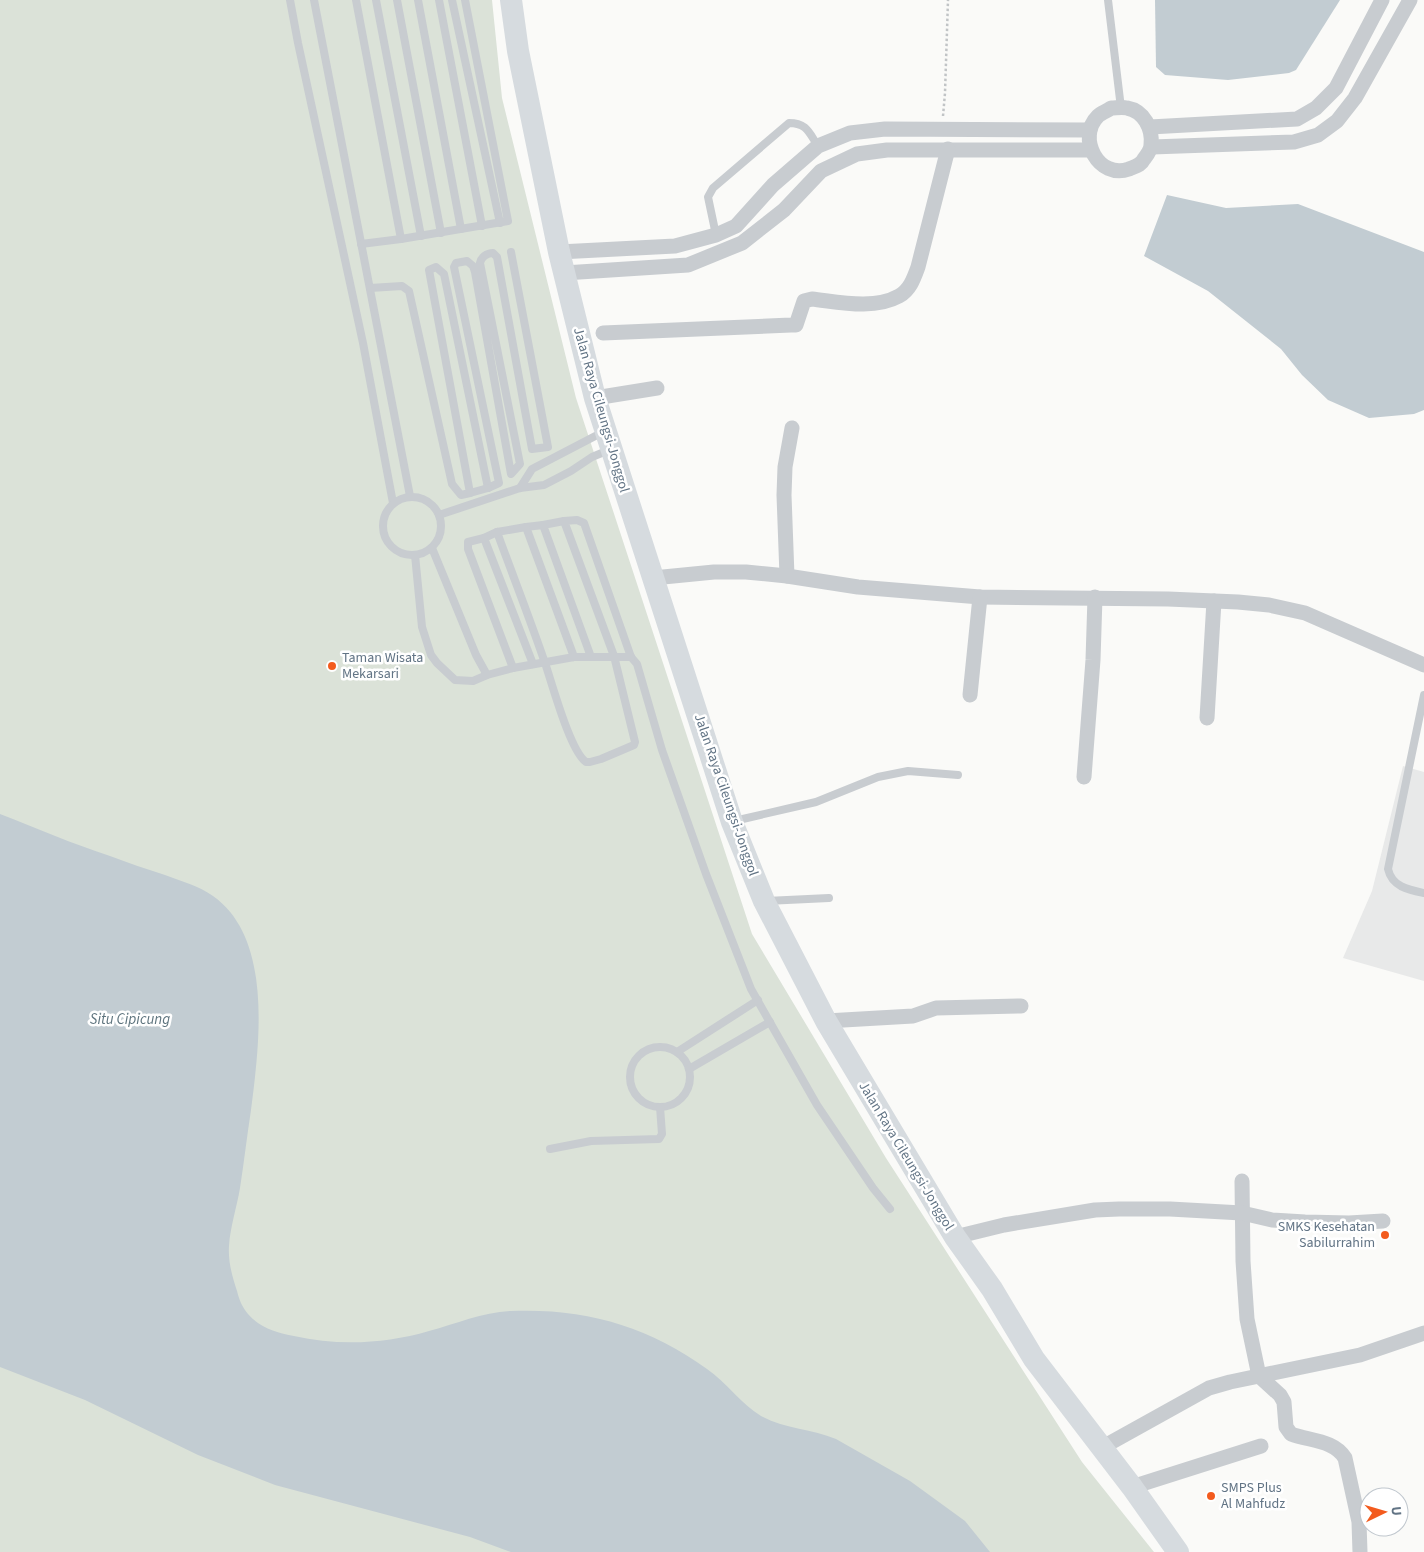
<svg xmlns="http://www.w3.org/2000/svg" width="1424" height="1552" font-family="'Source Sans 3',sans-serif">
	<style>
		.built { fill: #e8e9e9 }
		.green { fill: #dbe2d8 }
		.water { fill: #c2ccd2 }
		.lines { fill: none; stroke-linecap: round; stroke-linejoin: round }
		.path { stroke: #c1c4c6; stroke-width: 2.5; stroke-dasharray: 2.5 2.5; stroke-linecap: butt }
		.service { stroke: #c8ccd0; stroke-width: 8 }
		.minor { stroke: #c8ccd0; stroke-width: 15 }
		.primary { stroke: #d6dbdf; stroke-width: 22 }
		.poi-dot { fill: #f35b1e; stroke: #fff; stroke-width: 2 }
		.labels { text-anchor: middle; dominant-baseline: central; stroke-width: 5; stroke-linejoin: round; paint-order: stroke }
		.street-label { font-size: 14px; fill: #627485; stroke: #fff }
		.poi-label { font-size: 14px; fill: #627485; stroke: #fff; text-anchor: start }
		.water-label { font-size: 15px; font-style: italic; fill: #5e747e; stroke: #fff }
	</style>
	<rect width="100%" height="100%" fill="#fafaf8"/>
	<!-- built -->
	<path class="built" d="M1403 766 1424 772V981L1343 958 1372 891Z"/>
	<!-- green -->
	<path class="green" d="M0 0H492L502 98 576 398 752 934 886 1158 1082 1462 1154 1552H0Z"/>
	<!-- water -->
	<g class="water">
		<path d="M1155 0H1340L1296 70 1289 73 1228 80 1165 75 1156 67Z"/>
		<path d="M1167 195 1226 208 1298 204 1424 252V410L1414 414 1369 418 1328 400 1302 375 1281 349 1208 291 1144 256Z"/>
		<path d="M0 814C36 828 73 844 110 856 128 863 147 869 165 875 181 881 199 886 213 896 274 939 259 1047 251 1110 247 1136 244 1162 240 1188 237 1206 230 1228 229 1246 228 1261 232 1276 237 1291 239 1299 242 1307 248 1314 259 1327 277 1333 294 1336 338 1346 385 1344 429 1331 456 1324 483 1312 511 1311 586 1308 647 1326 707 1369 727 1383 741 1404 761 1416 785 1429 812 1429 836 1439L910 1481 965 1521 990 1552H511L470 1537 275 1485 198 1455 85 1400 0 1367Z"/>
	</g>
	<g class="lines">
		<!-- path -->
		<path class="path" d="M943 116 945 93 948 0"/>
		<!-- service -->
		<g class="service">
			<path d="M290 0 298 43 363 343 393 503"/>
			<path d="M314 0 410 496"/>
			<path d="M356 0 401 239"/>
			<path d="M376 0 421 236"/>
			<path d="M397 0 441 233"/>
			<path d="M418 0 461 229"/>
			<path d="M439 0 482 226"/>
			<path d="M452 0 500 223"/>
			<path d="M1108 0 1121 108"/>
			<path d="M716 235 708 197 713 188 789 123C807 123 809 133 818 146"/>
			<path d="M361 244 401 239 508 221 465 0"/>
			<path d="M370 288 402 286 409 291 452 484 461 495 470 493 429 270 436 267 444 274 488 488 499 483 454 267 456 263 467 261 473 266 475 272 511 474 520 464 480 263C481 257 487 253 493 253L497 257 532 449 548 447 511 252"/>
			<path d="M520 488 532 469 603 432"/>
			<path d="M470 493 488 488"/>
			<circle cx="412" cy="526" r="29"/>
			<path d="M439 515 520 488 544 485 571 471 592 457 609 450"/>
			<path d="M564 521 543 525 591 657"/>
			<path d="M543 525 526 527 574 657"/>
			<path d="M526 527 497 532C513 576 530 619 545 663 552 683 570 751 586 762H590L601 759 634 745 635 742 614 656 564 521 577 520 584 523 631 657 637 664 662 750 706 874 751 989 817 1105 873 1188 890 1209"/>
			<path d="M497 532 484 538 533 664"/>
			<path d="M484 538 468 542V549L513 668"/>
			<path d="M432 548 476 655 487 675"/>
			<path d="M415 555 422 627 431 655 437 663 455 680 473 681 487 675 513 668 574 657H631"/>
			<path d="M1424 695 1388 869C1392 887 1409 890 1424 893"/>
			<path d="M734 821 816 802 878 777 908 771 958 775"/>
			<path d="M766 901 829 898"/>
			<circle cx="660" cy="1077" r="30"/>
			<path d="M677 1052 758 1000"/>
			<path d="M689 1069 770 1022"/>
			<path d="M550 1149 591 1141 659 1139 662 1134 660 1107"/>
		</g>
		<!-- minor -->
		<g class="minor">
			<path d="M1111 108C1116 108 1122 107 1127 108 1144 111 1153 129 1151 145 1151 150 1147 155 1144 159 1141 165 1136 166 1129 169 1099 180 1076 138 1098 116 1101 113 1107 111 1111 108Z"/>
			<path d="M1150 127 1297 119 1316 108 1336 88 1382 0"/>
			<path d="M1152 147 1294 142 1318 135 1337 121 1355 98 1410 0"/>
			<path d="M559 252 675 246 716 235 736 226 773 185 818 146 850 133 885 129 1090 130"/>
			<path d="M564 273 688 265 742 243 784 210 821 171 857 154 887 150H1090"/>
			<path d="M603 333 791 325H796L804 301 812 299C839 302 874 310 899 296 910 290 914 278 918 267L948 149"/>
			<path d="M595 398 657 388"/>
			<path d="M787 576 784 495 785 467 792 428"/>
			<path d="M653 578 714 572H746L787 576 858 587 980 597 1168 599 1238 602 1269 605 1305 613 1424 665"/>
			<path d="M970 695 980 597"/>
			<path d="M1207 718 1214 601"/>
			<path d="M1084 777 1093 660 1095 597"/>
			<path d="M826 1021 913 1016 936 1008 1021 1006"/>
			<path d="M1242 1181 1243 1261 1247 1319 1259 1376 1280 1395 1284 1402 1286 1427 1291 1434C1310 1441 1334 1440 1345 1458L1359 1522 1360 1552"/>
			<path d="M955 1237 1004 1225 1095 1210 1119 1209H1170L1242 1213 1272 1220 1305 1222 1349 1223 1383 1221"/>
			<path d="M1101 1448 1209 1388 1230 1382 1360 1355 1424 1333"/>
			<path d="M1132 1487 1261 1446"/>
		</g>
		<!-- primary -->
		<path class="primary" d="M511 0 518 51 559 252 595 398 732 822 764 901 826 1021 955 1237 992 1289 1034 1359 1132 1487 1178 1552"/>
	</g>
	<!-- markers -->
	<g class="poi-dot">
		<circle cx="332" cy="666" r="5"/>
		<circle cx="1385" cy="1235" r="5"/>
		<circle cx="1211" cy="1496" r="5"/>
	</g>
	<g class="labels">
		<!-- street labels -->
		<g class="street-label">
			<text transform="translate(601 410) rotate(74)">Jalan Raya Cileungsi-Jonggol</text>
			<text transform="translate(726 795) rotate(71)">Jalan Raya Cileungsi-Jonggol</text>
			<text transform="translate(906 1156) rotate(59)">Jalan Raya Cileungsi-Jonggol</text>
		</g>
		<!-- poi labels -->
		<g class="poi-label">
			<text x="342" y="658">Taman Wisata<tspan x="342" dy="16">Mekarsari</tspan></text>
			<text x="1375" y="1227" text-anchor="end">SMKS Kesehatan<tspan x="1375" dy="16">Sabilurrahim</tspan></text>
			<text x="1221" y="1488">SMPS Plus<tspan x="1221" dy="16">Al Mahfudz</tspan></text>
		</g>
		<!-- water labels -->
		<g class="water-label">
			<text x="130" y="1019">Situ Cipicung</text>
		</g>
	</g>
	<!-- north arrow -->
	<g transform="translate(1384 1512) rotate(85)"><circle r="24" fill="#ffffff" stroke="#c0c7ce"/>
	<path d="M0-4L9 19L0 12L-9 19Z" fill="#f35b1e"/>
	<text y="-8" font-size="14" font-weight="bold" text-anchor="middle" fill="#627485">U</text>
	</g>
</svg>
